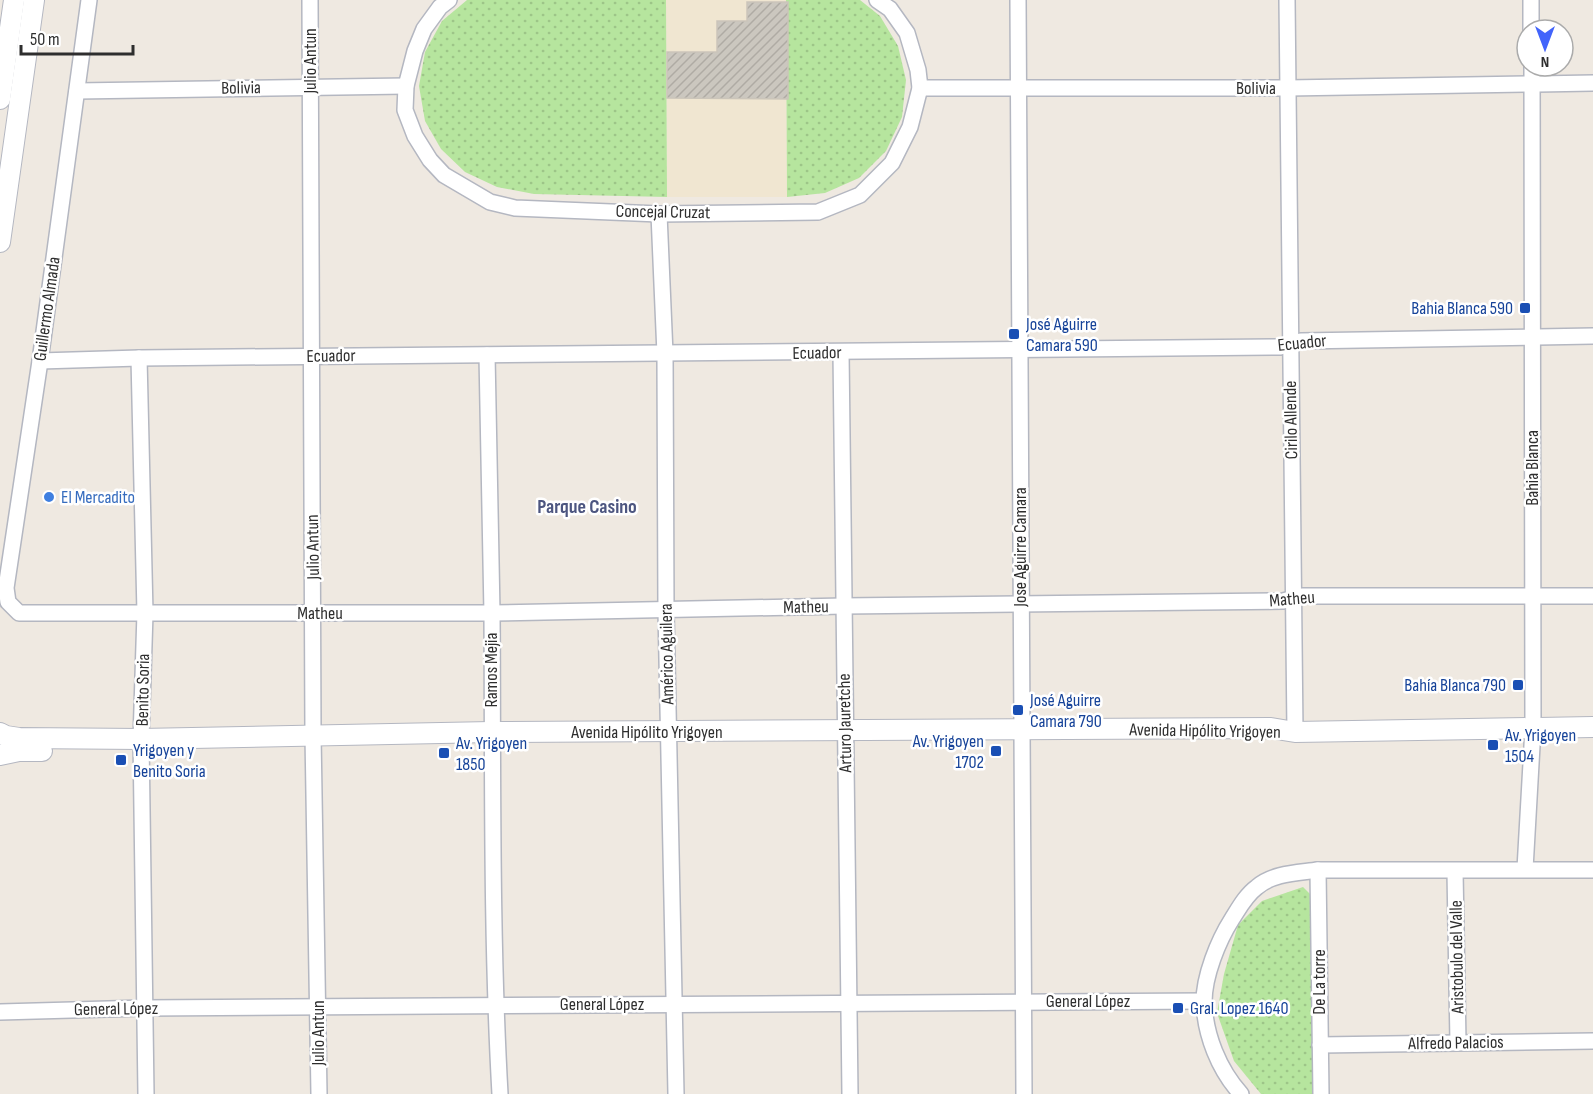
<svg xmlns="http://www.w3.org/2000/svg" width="1593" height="1094" font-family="'Sofia Sans Condensed',sans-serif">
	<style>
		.education { fill: #f0e6d1 }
		.green { fill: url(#green-dots) }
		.building { fill: url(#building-hatch); stroke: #cbc5ba; stroke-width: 1.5 }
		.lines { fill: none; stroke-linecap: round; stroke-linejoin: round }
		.street-casing { stroke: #b4b7c1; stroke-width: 18 }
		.secondary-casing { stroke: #b4b7c1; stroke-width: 22 }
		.street { stroke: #fff; stroke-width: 15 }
		.secondary { stroke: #fff; stroke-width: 20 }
		.transit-dot { fill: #1a4fb4; stroke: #fff; stroke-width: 2 }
		.shop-dot { fill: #3f7fe0; stroke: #fff; stroke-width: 2 }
		.labels { text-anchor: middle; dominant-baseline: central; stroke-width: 5; stroke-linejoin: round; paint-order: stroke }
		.street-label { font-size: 18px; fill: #2e2e2e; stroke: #fff }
		.transit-label { font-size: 18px; fill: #164399; stroke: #fff; text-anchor: start }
		.shop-label { font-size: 18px; fill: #366cbe; stroke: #fff; text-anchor: start }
		.neighbourhood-label { font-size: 20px; font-weight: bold; fill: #4d5680; stroke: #fff }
	</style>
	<defs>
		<pattern id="green-dots" width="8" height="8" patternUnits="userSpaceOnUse" patternTransform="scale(1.5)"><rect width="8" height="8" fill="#b6e59e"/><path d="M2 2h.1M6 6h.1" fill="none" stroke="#9dc588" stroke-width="1.8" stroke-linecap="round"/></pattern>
		<pattern id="building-hatch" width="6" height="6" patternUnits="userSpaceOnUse" patternTransform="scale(1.5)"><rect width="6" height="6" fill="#cbc7bf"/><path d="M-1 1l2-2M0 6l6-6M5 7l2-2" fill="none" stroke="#afaba4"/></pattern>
	</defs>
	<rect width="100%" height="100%" fill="#efe9e1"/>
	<!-- education -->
	<path class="education" d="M666 0H786L787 197H667Z"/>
	<!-- green -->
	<g class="green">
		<path d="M467 0H666L667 197 534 194 497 187 465 172 441 149 425 121 419 86 425 52 442 21Z"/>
		<path d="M786 0H860L880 16 898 46 906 80 902 117 886 151 859 178 825 193 787 197Z"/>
		<path d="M1303 887 1310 894 1313 1094H1261L1234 1061 1217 1013 1224 974 1238 925 1262 901Z"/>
	</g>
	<!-- building -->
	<path class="building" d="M747 2H788V99L667 98V52H717V21H747Z"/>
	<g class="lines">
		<!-- street casing -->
		<g class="street-casing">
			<g id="street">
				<path d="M89 0 40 361 6 588 8 602 19 613H492L844 606 1283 601 1302 596H1593"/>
				<path d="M310 0 313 735 319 1094"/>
				<path d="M449 0 440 7 424 29 415 51 406 86 405 110 415 136 430 160 444 175 490 202 515 208 659 214 818 212 860 195 892 163 910 127 920 88 918 70 907 33 890 9 877 0"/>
				<path d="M1018 0 1024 1094"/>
				<path d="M1287 0 1295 732"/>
				<path d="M1531 0V30"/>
				<path d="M920 88H1288L1593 83"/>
				<path d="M77 91 406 86"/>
				<path d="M659 214 665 354 666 611 676 1094"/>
				<path d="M841 352 850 1094"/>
				<path d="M487 355C488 441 491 527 492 613 493 774 491 934 500 1094"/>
				<path d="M139 358 145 613 141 739 146 1094"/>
				<path d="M40 361 139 358 1280 347 1301 341 1593 336"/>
				<path d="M1525 869 1533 728 1532 66"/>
				<path d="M1318 870 1321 1094"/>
				<path d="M1455 871 1458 1043"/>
				<path d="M0 1012 144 1008 1204 1001"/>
				<path d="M1320 1045 1593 1041"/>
				<path d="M1241 1094C1219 1070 1205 1035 1204 1002 1204 976 1218 941 1232 919 1239 908 1246 895 1257 887 1273 873 1298 873 1318 870H1593"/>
			</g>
		</g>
		<!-- secondary casing -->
		<g class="secondary-casing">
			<g id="secondary">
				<path d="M0 99 14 0"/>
				<path d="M0 242 34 0"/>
				<path d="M0 733 6 736 19 738 141 739 491 732 1271 728 1295 732 1593 727"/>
				<path d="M0 755 19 751H42"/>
			</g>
		</g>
		<!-- street -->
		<use href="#street" class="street"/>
		<!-- secondary -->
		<use href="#secondary" class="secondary"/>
	</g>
	<!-- markers -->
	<g class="transit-dot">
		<rect x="1519" y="302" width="12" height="12" rx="3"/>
		<rect x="1008" y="328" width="12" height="12" rx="3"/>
		<rect x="1512" y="679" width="12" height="12" rx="3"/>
		<rect x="1012" y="704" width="12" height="12" rx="3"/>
		<rect x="1487" y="739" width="12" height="12" rx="3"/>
		<rect x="990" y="745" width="12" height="12" rx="3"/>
		<rect x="438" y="747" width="12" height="12" rx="3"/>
		<rect x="115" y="754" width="12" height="12" rx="3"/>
		<rect x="1172" y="1002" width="12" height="12" rx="3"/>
	</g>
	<circle class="shop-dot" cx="49" cy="497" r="6"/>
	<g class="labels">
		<!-- street labels -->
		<g class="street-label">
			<text transform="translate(310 61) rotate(-90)">Julio Antun</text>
			<text transform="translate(241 88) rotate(-1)">Bolivia</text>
			<text x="1256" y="88">Bolivia</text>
			<text transform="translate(663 212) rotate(1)">Concejal Cruzat</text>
			<text transform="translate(47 309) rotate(-82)">Guillermo Almada</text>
			<text transform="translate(1302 343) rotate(-6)">Ecuador</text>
			<text transform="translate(817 353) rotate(-1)">Ecuador</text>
			<text transform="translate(331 356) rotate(-1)">Ecuador</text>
			<text transform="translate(1291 420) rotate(-91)">Cirilo Allende</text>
			<text transform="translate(1532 468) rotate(-90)">Bahia Blanca</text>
			<text transform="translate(313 547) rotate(-91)">Julio Antun</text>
			<text transform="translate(1020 547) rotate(-90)">Jose Aguirre Camara</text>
			<text transform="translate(1292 599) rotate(-5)">Matheu</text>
			<text transform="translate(806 607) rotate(-1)">Matheu</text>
			<text x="320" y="613">Matheu</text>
			<text transform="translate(667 654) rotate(-91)">Américo Aguilera</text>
			<text transform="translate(491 670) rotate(-90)">Ramos Mejia</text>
			<text transform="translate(143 690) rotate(-89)">Benito Soria</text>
			<text transform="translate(845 723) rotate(-91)">Arturo Jauretche</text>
			<text transform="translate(1205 731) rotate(1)">Avenida Hipólito Yrigoyen</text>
			<text x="647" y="732">Avenida Hipólito Yrigoyen</text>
			<text transform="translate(1457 957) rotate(-91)">Aristobulo del Valle</text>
			<text transform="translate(1319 982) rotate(-90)">De La torre</text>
			<text x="1088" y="1001">General López</text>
			<text x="602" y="1004">General López</text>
			<text transform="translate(116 1009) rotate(-1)">General López</text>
			<text transform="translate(318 1033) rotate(-90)">Julio Antun</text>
			<text transform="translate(1456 1043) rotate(-1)">Alfredo Palacios</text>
		</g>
		<!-- transit labels -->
		<g class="transit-label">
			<text x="1513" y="308" text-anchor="end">Bahia Blanca 590</text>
			<text x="1026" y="324">José Aguirre<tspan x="1026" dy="21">Camara 590</tspan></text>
			<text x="1506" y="685" text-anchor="end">Bahía Blanca 790</text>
			<text x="1030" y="700">José Aguirre<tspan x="1030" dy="21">Camara 790</tspan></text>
			<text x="1505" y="735">Av. Yrigoyen<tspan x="1505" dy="21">1504</tspan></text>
			<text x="984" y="741" text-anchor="end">Av. Yrigoyen<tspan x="984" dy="21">1702</tspan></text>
			<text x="456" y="743">Av. Yrigoyen<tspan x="456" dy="21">1850</tspan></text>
			<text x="133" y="750">Yrigoyen y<tspan x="133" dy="21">Benito Soria</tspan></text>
			<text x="1190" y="1008">Gral. Lopez 1640</text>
		</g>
		<!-- shop labels -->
		<g class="shop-label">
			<text x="61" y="497">El Mercadito</text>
		</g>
		<!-- neighbourhood labels -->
		<g class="neighbourhood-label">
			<text x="587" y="507">Parque Casino</text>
		</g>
	</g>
	<!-- north arrow -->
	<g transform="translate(1545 48) rotate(180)"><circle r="28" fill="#ffffff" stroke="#ababab" stroke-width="1.5"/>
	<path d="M0-4.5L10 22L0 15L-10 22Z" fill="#4264fb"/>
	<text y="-9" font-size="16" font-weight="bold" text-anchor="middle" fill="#2e2e2e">N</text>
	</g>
	<!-- scale -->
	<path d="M21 45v9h112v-9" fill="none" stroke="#2e2e2e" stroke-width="3"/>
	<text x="30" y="45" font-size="18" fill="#2e2e2e" stroke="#ffffff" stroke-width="4.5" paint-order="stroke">50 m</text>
</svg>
